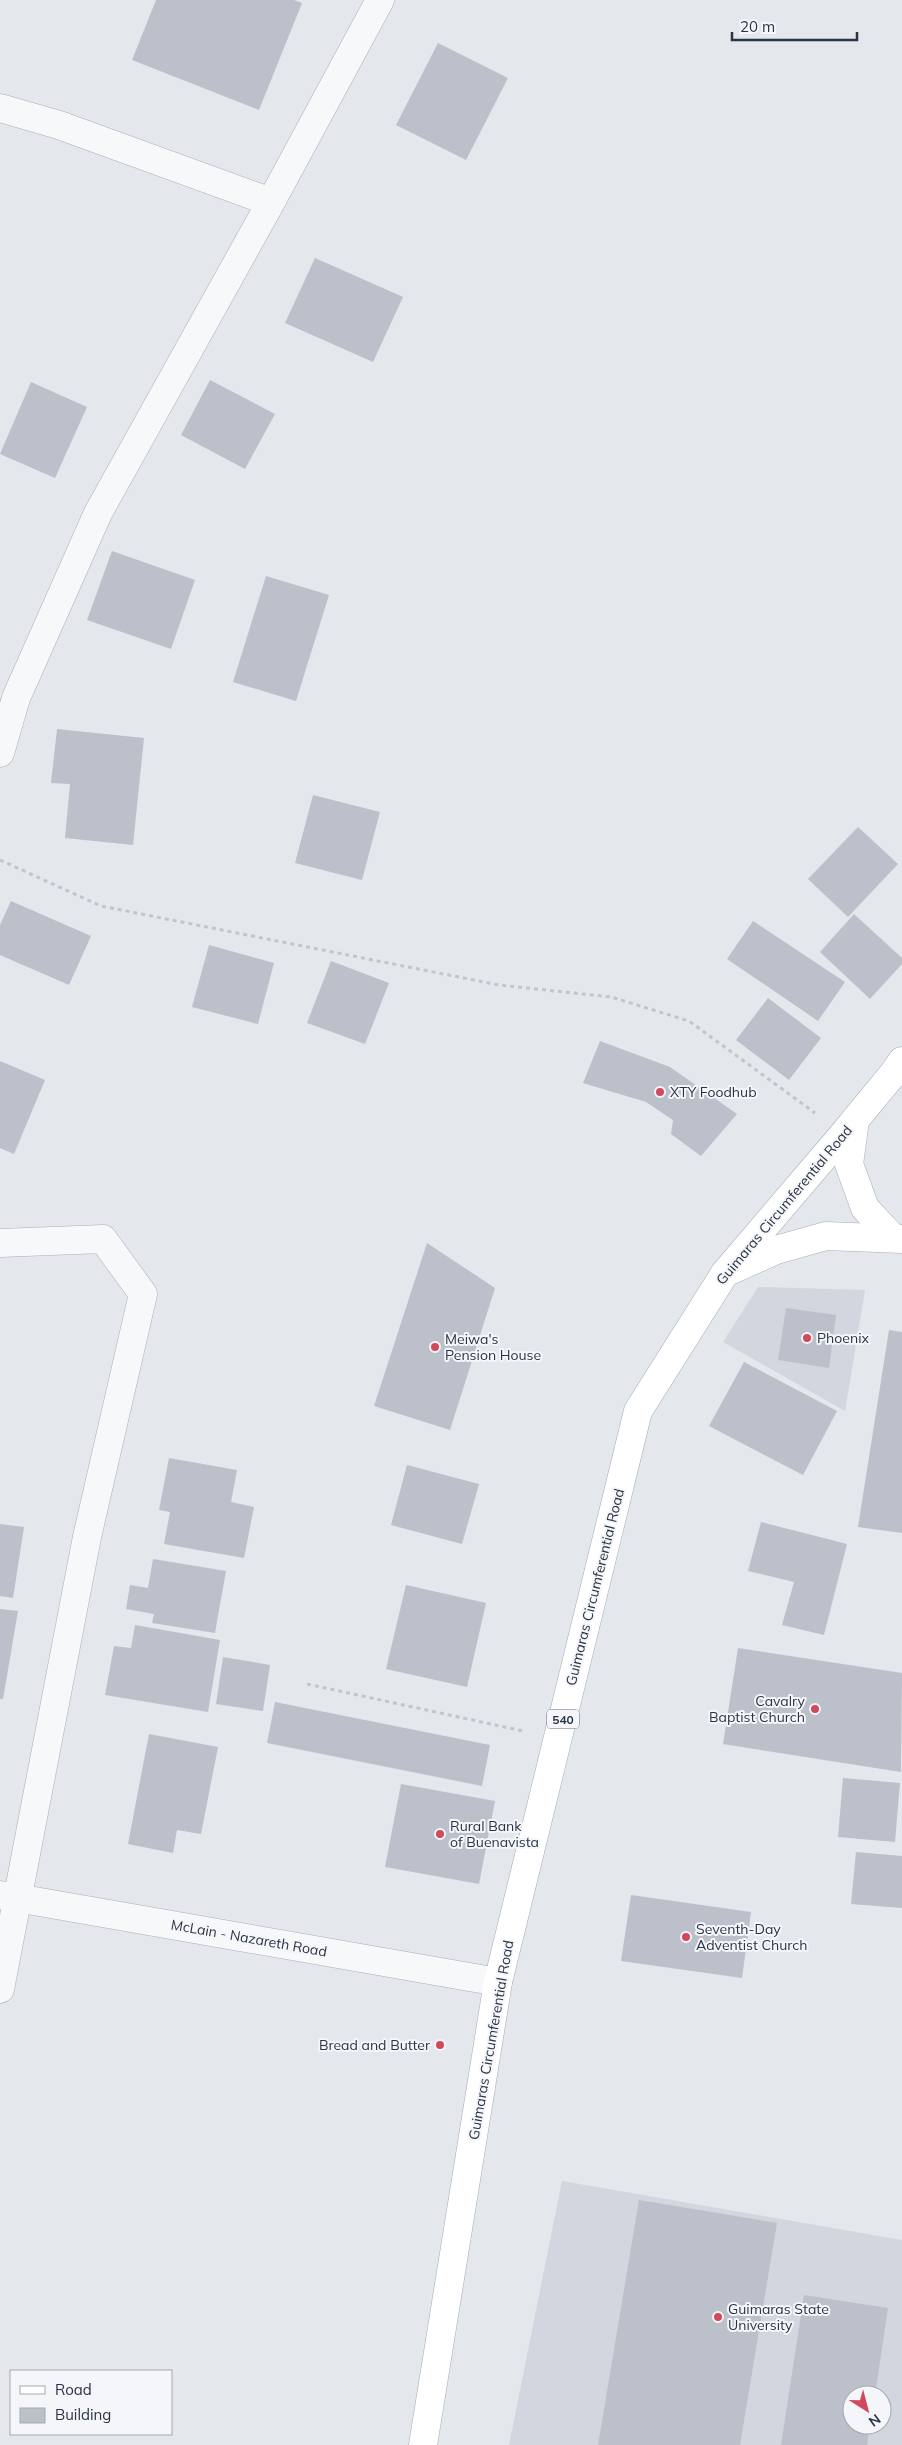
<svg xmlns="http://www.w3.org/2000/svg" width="902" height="2445" font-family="Mulish,sans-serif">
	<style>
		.built { fill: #d2d6de; fill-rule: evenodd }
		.building { fill: #bbc0ca }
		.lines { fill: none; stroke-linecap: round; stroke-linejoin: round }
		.street-casing { stroke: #a9aeb7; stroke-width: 29 }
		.secondary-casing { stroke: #a9aeb7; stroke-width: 29 }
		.primary-casing { stroke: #a3abb8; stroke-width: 29 }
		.path { stroke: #c2c5cb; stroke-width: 3; stroke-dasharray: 4 4; stroke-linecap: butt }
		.street { stroke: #f7f8fa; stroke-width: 28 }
		.secondary { stroke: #fff; stroke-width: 28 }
		.primary { stroke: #fff; stroke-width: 28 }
		.poi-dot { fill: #d1495b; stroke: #f4f6f9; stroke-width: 2 }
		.labels { text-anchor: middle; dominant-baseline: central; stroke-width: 4; stroke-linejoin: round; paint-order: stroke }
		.shield { fill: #f4f6f9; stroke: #676e7b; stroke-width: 1 }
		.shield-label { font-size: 12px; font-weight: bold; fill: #2b3445 }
		.poi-label { font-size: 14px; fill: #2b3445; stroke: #f4f6f9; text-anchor: start }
		.street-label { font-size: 14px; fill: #2b3445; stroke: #f4f6f9 }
	</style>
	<rect width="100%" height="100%" fill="#e4e7ec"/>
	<!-- built -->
	<g class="built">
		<path d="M758 1287 865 1290 845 1411 723 1342Z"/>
		<path d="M562 2181 902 2240V2445H509ZM852 2395H882V2425H852Z"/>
	</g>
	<!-- building -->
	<g class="building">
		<path d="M156 0H294L302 3 259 110 132 60Z"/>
		<path d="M438 43 508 78 466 160 396 125Z"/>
		<path d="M315 258 403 297 373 362 285 323Z"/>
		<path d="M210 380 275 414 245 469 181 435Z"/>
		<path d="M31 382 87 407 55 478 0 454Z"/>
		<path d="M112 551 195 580 171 649 87 620Z"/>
		<path d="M266 576 329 595 296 701 233 682Z"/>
		<path d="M57 729 144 738 133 845 65 838 70 784 51 783Z"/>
		<path d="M313 795 380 812 362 880 295 863Z"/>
		<path d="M858 827 898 864 848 917 808 879Z"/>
		<path d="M11 901 91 936 69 985 0 955V925Z"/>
		<path d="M854 914 902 958V964L870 999 820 952Z"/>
		<path d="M753 921 845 982 818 1021 727 959Z"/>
		<path d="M209 945 274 963 258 1024 192 1007Z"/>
		<path d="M331 961 389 983 365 1044 307 1023Z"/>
		<path d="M768 998 821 1038 789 1080 736 1040Z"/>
		<path d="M600 1041 670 1067 737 1114 701 1156 671 1134 673 1120 646 1102 583 1083Z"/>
		<path d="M0 1061 45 1080 14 1154 0 1148Z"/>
		<path d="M427 1243 495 1288 450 1430 374 1406Z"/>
		<path d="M786 1308 836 1315 829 1368 778 1360Z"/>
		<path d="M889 1330 902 1332V1533L858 1527Z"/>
		<path d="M744 1362 837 1411 803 1475 709 1426Z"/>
		<path d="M169 1458 237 1470 231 1502 254 1507 244 1558 164 1544 170 1512 159 1510Z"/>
		<path d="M407 1465 479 1484 462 1544 391 1525Z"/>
		<path d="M761 1522 847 1544 824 1635 782 1625 794 1582 748 1571Z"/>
		<path d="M0 1524 24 1527 13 1598 0 1596Z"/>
		<path d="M153 1559 226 1571 215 1633 152 1623 154 1614 126 1609 130 1585 148 1588Z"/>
		<path d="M406 1585 486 1603 467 1687 386 1669Z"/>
		<path d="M0 1609 18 1611 3 1699H0Z"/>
		<path d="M135 1625 220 1640 208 1712 105 1695 114 1646 131 1648Z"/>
		<path d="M738 1648 902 1673 901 1772 723 1744Z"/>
		<path d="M223 1657 270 1665 263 1711 216 1704Z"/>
		<path d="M275 1702 490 1745 482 1786 267 1743Z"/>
		<path d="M149 1734 218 1747 201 1834 177 1830 173 1853 128 1844Z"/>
		<path d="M843 1778 900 1783 895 1842 838 1837Z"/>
		<path d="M401 1784 495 1801 479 1884 385 1867Z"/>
		<path d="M856 1852 902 1856V1908L851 1904Z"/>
		<path d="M631 1895 751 1912 742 1978 621 1961Z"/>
		<path d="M639 2200 777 2223 740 2445H598Z"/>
		<path d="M804 2295 888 2308 875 2395H852V2425H870L867 2445H781Z"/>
	</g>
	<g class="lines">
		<!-- street casing -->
		<g class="street-casing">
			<g id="street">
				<path d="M0 108 59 125 271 202"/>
				<path d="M0 753 16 698 98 513 271 202 380 0"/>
				<path d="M0 1243 103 1239 143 1294 87 1537 0 1989"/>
				<path d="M0 1895 498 1982"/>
			</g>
		</g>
		<!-- secondary casing -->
		<g class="secondary-casing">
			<g id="secondary">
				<path d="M855 1120 849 1164 865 1208 893 1238"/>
				<path d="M725 1273 776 1250 826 1236 902 1239"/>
			</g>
		</g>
		<!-- primary casing -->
		<g class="primary-casing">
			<path id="primary" d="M423 2445 498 1982 638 1411 725 1273 841 1137 893 1074 902 1061"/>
		</g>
		<!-- path -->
		<g class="path">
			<path d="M0 860 101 906 499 985 611 997 689 1021 815 1113"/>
			<path d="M307 1684 523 1731"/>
		</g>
		<!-- street -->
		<use href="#street" class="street"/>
		<!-- secondary -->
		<use href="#secondary" class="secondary"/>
		<!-- primary -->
		<use href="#primary" class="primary"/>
	</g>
	<!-- markers -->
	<g class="poi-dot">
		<circle cx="660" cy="1092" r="5"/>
		<circle cx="807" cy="1338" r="5"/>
		<circle cx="435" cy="1347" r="5"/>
		<circle cx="815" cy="1709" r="5"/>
		<circle cx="440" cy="1834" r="5"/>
		<circle cx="686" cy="1937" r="5"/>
		<circle cx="440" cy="2045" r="5"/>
		<circle cx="718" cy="2317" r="5"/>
	</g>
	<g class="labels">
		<!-- shield labels -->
		<rect class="shield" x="547" y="1709.5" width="32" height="19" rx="4"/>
		<g class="shield-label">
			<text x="563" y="1719">540</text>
		</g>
		<!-- poi labels -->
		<g class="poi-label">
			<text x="670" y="1092">XTY Foodhub</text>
			<text x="817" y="1338">Phoenix</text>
			<text x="445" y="1339">Meiwa's<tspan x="445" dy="16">Pension House</tspan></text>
			<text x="805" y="1701" text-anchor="end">Cavalry<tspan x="805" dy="16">Baptist Church</tspan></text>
			<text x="450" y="1826">Rural Bank<tspan x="450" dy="16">of Buenavista</tspan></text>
			<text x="696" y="1929">Seventh-Day<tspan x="696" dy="16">Adventist Church</tspan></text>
			<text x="430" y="2045" text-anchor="end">Bread and Butter</text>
			<text x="728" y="2309">Guimaras State<tspan x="728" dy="16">University</tspan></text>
		</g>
		<!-- street labels -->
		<g class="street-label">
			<text transform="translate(784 1205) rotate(-50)">Guimaras Circumferential Road</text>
			<text transform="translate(595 1587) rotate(-76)">Guimaras Circumferential Road</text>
			<text transform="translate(249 1938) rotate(10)">McLain - Nazareth Road</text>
			<text transform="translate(491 2040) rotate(-80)">Guimaras Circumferential Road</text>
		</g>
	</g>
	<!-- legend -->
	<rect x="10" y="2370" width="162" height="65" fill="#f4f6f9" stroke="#a4a8b1"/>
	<rect x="20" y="2386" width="25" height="8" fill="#ffffff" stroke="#a4a8b1"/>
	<text x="55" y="2395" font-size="15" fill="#2b3445">Road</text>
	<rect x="20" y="2408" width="25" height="15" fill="#bbc0ca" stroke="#a4a8b1"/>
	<text x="55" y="2420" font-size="15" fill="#2b3445">Building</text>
	<!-- north arrow -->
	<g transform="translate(867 2410) rotate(144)"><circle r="24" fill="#f4f6f9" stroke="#a4a8b1"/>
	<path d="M0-4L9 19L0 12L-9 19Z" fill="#d1495b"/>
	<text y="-8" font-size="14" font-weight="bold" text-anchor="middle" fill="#2b3445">N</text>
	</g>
	<!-- scale -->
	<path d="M732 32v8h125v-8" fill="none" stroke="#2b3445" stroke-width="2.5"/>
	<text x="740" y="32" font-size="15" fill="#2b3445" stroke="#f4f6f9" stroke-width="4" paint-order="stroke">20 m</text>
</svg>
